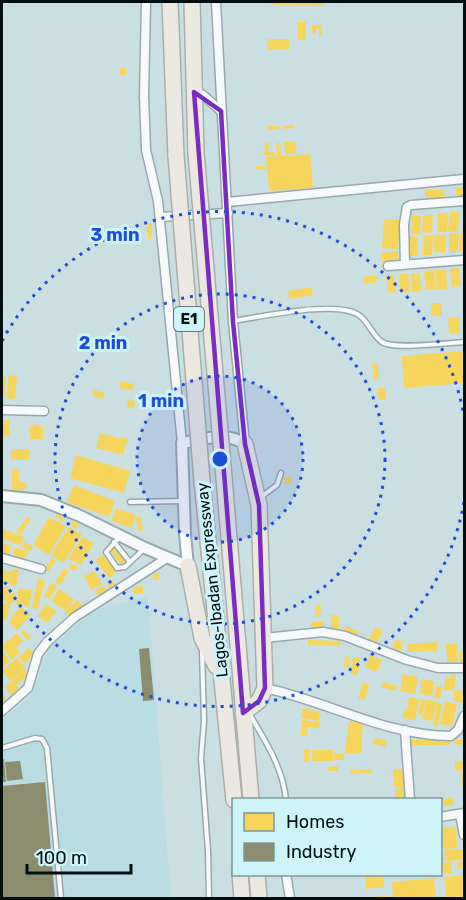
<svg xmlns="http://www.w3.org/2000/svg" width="466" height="900" font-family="Rubik,sans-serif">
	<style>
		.built { fill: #badde3 }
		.homes { fill: #f6d55c }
		.industry { fill: #8c8c6e }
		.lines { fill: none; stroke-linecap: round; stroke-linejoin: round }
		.service-casing { stroke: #98a9ac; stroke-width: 7 }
		.minor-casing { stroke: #98a9ac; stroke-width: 11 }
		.tertiary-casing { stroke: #98a9ac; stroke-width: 14 }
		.motorway-casing { stroke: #abafa9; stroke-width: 18 }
		.service { stroke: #f7fafb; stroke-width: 4 }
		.minor { stroke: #f7fafb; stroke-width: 8 }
		.tertiary { stroke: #f7fafb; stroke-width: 10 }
		.motorway { stroke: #ebe8e2; stroke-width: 15 }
		.motorway-bridge-casing { stroke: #abafa9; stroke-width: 18; stroke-linecap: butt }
		.motorway-bridge { stroke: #ebe8e2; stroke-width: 15 }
		.marked { fill: none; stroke: #7b2cbf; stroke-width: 4.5; stroke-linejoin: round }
		.ring { fill: none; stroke: #1d4ed8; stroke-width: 3; stroke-dasharray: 3 6 }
		.labels { text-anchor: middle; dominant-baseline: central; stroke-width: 6; stroke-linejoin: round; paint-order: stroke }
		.shield { fill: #cdf4f9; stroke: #3f5356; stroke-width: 1.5 }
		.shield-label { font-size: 15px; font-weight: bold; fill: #020e10 }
		.street-label { font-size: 16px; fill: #020e10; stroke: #cdf4f9 }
		.centre { fill: #1d4ed8; stroke: #cdf4f9; stroke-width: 3 }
		.ring-label { font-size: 18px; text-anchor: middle; font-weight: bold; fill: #1d4ed8; stroke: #cdf4f9; stroke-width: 6; stroke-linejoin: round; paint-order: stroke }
	</style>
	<rect width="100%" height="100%" fill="#cadfe2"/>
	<!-- built -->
	<path class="built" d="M148 596 171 898H2V719L31 697 50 646 98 609Z"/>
	<!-- homes -->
	<g class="homes">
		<path d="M273 2H324V6L273 5Z"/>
		<path d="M297 22H306V40H298Z"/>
		<path d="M312 25H322V36H319V29H316V34H312Z"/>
		<rect x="267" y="39" width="22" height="11"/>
		<path d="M126 67 127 75H120L119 68Z"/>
		<path d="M294 125 295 128 283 129V126Z"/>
		<rect x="268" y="126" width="12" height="4"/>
		<path d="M296 141V154H285L284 142Z"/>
		<path d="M265 142 269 143 268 152H275V156L264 155Z"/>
		<path d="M276 143H280L281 155 277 156Z"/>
		<path d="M310 154 313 188 269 191 266 157Z"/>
		<path d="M255 166H265L266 170H256Z"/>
		<path d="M464 187V197H456V188Z"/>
		<rect x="425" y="190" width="19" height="8"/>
		<path d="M450 211 459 212 458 232 448 231Z"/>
		<path d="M438 213H448L447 232H437Z"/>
		<path d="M424 215H433L432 233 422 232Z"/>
		<path d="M412 216H421L420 235 411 234Z"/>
		<path d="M384 219 400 220 398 249 382 248Z"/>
		<path d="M148 223H152V239H148V232H146Z"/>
		<path d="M461 232H464V251H459Z"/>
		<path d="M449 233H459L458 252H449Z"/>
		<path d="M435 234 445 235V253L434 252Z"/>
		<path d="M424 235 433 236 432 255H422Z"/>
		<path d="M409 236 418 237V256H408Z"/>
		<path d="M398 251 399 262 382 263 381 253Z"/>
		<path d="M459 268 461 286 452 287 450 269Z"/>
		<path d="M446 269 447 289H437L436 270Z"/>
		<path d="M434 270 436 289 426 290 424 271Z"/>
		<path d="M408 273 410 292 401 293 399 274Z"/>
		<path d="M411 273H420L421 291 412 292Z"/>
		<path d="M376 275 377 282 364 285 363 277Z"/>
		<path d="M394 275 396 292 388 293 386 276Z"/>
		<path d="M311 287 313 295 289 299 288 291Z"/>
		<path d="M431 303H442V316H432Z"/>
		<path d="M459 317 460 333H449L448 318Z"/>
		<path d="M464 351V383L404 388 402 356Z"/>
		<path d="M372 364H377L379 378 374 379Z"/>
		<path d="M9 375 17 376 15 399 6 398Z"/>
		<path d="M2 376 6 377 4 399 2 398Z"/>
		<path d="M120 381 134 384 133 390 119 388Z"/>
		<path d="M385 387 386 399 379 400 377 389Z"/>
		<path d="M94 390 105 393 103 399 92 396Z"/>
		<rect x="155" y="397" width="6" height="6"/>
		<path d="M128 400 135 401 134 408 127 407Z"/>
		<path d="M145 403 156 405 155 409 145 407Z"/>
		<path d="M2 420H9V436L2 437Z"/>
		<path d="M34 424 43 426V439H30V426H34Z"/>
		<path d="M100 433 124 439 125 437 128 438 123 455 96 448Z"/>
		<path d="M11 449H29V459L11 460Z"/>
		<path d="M76 455 130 471 124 493 70 478Z"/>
		<path d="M12 469H19V482H26V490H20V486L19 492H12Z"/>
		<path d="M291 476 292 483 285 484 284 478Z"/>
		<path d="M74 485 115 501 109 517 67 502Z"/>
		<path d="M116 508 136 515 131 528 112 521Z"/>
		<path d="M56 514 65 518 63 521 55 517Z"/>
		<path d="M27 517 31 519 20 535 16 532Z"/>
		<path d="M49 517 66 526 49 555 33 545Z"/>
		<path d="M141 517 143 530 138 531 136 518Z"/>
		<path d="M72 521 79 524 76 529 70 525Z"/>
		<path d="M69 527 82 534 64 563 51 555Z"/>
		<path d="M2 529 24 537 21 545 2 539Z"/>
		<path d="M82 537 94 543 81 565 69 559Z"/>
		<path d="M25 542 33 546 31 551 22 547Z"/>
		<path d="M2 544 11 545 10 555H2Z"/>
		<path d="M115 546 126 562 121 565 110 550Z"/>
		<path d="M15 547 28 551 25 559 13 555Z"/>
		<path d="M104 554 117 571 109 578 95 560Z"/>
		<path d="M52 558 56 561 49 571 45 568Z"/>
		<path d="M70 564 77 565V570L70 569Z"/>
		<path d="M64 568 69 571 60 585 55 582Z"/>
		<path d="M12 569 19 570 16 586 9 585Z"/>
		<path d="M2 570 11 572 8 584 2 583Z"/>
		<path d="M95 571 102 584 91 590 84 576Z"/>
		<path d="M159 573 160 579 153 580V574Z"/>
		<path d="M38 578 45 580 38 609 32 608Z"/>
		<path d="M112 580 117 586 111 590 107 584Z"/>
		<path d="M51 583 57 586 50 599 44 596Z"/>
		<path d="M104 586 108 593 100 598 95 590Z"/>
		<path d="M143 586V593L134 594 133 587Z"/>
		<path d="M2 587 9 588 7 598 9 592 15 593 13 604H10L7 620 2 619V603L7 604V601L2 600Z"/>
		<path d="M19 588 32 590 29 607 16 604Z"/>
		<path d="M59 589 74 599 66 611 51 601Z"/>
		<path d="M77 600 83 606 72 618 65 612Z"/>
		<path d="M46 604 56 611 47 623 38 616Z"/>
		<path d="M316 605H321L320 617 315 616Z"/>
		<path d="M21 607 31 615 17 630 9 622 13 619 11 617Z"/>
		<path d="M331 615H339V630L331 629Z"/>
		<rect x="311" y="622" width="13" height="7"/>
		<path d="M345 626 359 632 357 638 343 632Z"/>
		<path d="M375 627 383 630 377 643 369 639Z"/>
		<path d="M25 630 31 637 28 640 21 633Z"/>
		<path d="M17 633 23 641 16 647 20 652 11 660 2 646Z"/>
		<path d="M308 640 341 641 340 646 308 645Z"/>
		<path d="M395 640 403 641 401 651 393 649Z"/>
		<path d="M437 642V651L407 652V644Z"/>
		<path d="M457 643 458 661 447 662 446 644Z"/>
		<path d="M29 648 35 654 24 664 19 657Z"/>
		<path d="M2 649 10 662 2 667Z"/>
		<path d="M459 651H464V663H460Z"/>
		<path d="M370 655 382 660 377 672 365 667Z"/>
		<path d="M345 656 350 657 349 667H344Z"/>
		<path d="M353 657 360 658 358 675 351 674Z"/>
		<path d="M17 658 26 669 10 681 2 671Z"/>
		<path d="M25 670 28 675 16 685 20 691 13 697 5 687Z"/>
		<path d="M403 674 418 677 415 694 400 691Z"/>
		<path d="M451 674 456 675 454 691 444 690 445 677 451 678Z"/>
		<path d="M422 679 434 681 432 696 420 694Z"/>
		<path d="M363 682 369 684 365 700 358 698Z"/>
		<path d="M383 682 397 686 395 691 381 687Z"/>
		<path d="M436 686 443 687 440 699 434 698Z"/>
		<path d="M455 690 464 691 463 703 453 701Z"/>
		<path d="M2 691 8 703 2 707Z"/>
		<path d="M409 697 419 699 415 720 403 718 404 710H407Z"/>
		<path d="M421 699 426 700 422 715 418 714Z"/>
		<path d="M427 699 437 702 432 721 422 719Z"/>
		<path d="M445 701 457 704 452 726 440 724Z"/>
		<path d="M437 703 442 704 438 727 433 726Z"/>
		<path d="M303 708 320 712 319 721 301 718Z"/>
		<path d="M302 720 320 722 319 728 308 727 307 736 300 735Z"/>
		<path d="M349 721 363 722 361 754 345 753Z"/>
		<path d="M375 738 387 741 385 747 373 744Z"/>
		<path d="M424 738H427V740H450V745H409V740H424Z"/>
		<path d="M454 740H464V744L455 745Z"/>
		<rect x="304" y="749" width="5" height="13"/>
		<rect x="312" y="750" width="21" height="11"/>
		<path d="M334 753 344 754V760H334Z"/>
		<path d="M455 761H464V770L455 771Z"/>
		<path d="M338 766V771H327V767Z"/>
		<path d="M372 769V773L351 774 350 770Z"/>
		<path d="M403 769 405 787 394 788 393 770Z"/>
		<path d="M461 772H464V786H462Z"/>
		<path d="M405 788 406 800H395V789Z"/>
		<path d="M453 798 454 805 443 806 442 799Z"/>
		<path d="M456 827 457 848 444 849 442 828Z"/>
		<path d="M463 849 464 860 445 861V850Z"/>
		<path d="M440 853H444V863L451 862 452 873H440Z"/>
		<path d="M457 862H464V868L458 869Z"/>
		<path d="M365 874H383L384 887 366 889Z"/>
		<path d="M464 875V898H446L444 877Z"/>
		<path d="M434 878 436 898H393L392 882Z"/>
		<path d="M387 895 388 898H370V897Z"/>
	</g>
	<!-- industry -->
	<g class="industry">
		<path d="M149 648 154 700 143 701 139 649Z"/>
		<path d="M2 759H4L6 782H2Z"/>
		<path d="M20 761 23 779 7 781 5 762Z"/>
		<path d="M45 782 55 898H2V786Z"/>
	</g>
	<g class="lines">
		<!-- service casing -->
		<g class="service-casing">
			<g id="service">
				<path d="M234 321C264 316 319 304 349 311 368 315 369 333 382 342 394 350 447 343 464 342"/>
				<path d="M261 497 277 485 281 473"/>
				<path d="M130 502 183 501"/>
				<path d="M119 538 106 552 117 568 125 567 145 548"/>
				<path d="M114 542 130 562"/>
				<path d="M202 651 204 721 201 758 208 851 209 898"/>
				<path d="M249 713C265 741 283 767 286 800"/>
				<path d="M2 748 35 738 42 739 47 748 61 898"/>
			</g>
		</g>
		<!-- minor casing -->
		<g class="minor-casing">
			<g id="minor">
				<path d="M146 2 144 96 146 150 158 201 182 443"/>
				<path d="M216 2 233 322 245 444"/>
				<path d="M194 92 203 95 221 111"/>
				<path d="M227 202 464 179"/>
				<path d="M160 217 228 213"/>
				<path d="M405 264 404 224 407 207 411 205 464 201"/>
				<path d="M388 266 464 260"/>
				<path d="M2 410 44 411"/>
				<path d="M2 558 41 569"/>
				<path d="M264 638 323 632 345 636 407 660 438 668H464"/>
				<path d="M265 688C327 701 386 736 451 736L458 730 464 716"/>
				<path d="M2 711 28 688 38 654 47 642 75 617 167 558"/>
				<path d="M405 730 410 800"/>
				<path d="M460 815 464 835"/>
				<path d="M440 817 464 813"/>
				<path d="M286 874 290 898"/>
			</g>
		</g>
		<!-- tertiary casing -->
		<g class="tertiary-casing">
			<path id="tertiary" d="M2 496 41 500 78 515 145 548 188 566 185 534 182 443C203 439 227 431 245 444"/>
		</g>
		<!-- motorway casing -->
		<g class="motorway-casing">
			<g id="motorway">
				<path d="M170 2 176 156"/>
				<path d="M192 2 196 153"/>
				<path d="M224 478 251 800"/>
				<path d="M202 481 234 800"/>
				<path d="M188 566 202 638 216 666"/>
				<path d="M243 713 259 701 265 688 259 505 245 444"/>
				<path d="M240 874 242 898"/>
				<path d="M257 874 259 898"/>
			</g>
		</g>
		<!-- service -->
		<use href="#service" class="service"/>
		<!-- minor -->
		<use href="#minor" class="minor"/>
		<!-- tertiary -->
		<use href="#tertiary" class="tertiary"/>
		<!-- motorway -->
		<use href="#motorway" class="motorway"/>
		<!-- motorway-bridge casing -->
		<g class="motorway-bridge-casing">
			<g id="motorway-bridge">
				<path d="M196 153 224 478"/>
				<path d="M176 156 202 481"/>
			</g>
		</g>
		<!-- motorway-bridge -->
		<use href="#motorway-bridge" class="motorway-bridge"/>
	</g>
	<!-- marked area -->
	<path class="marked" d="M194 92 221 111 233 322 245 444 259 505 265 688 259 701 243 713Z"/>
	<!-- distance rings -->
	<circle cx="220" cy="459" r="83" fill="#1d4ed8" fill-opacity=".12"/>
	<g class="ring">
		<circle cx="220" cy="459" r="83"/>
		<circle cx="220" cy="459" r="165"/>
		<path d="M464 502A248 248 0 0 1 2 577M2 341A248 248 0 0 1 464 416"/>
	</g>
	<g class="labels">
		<!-- shield labels -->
		<rect class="shield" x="174" y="307" width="30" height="24" rx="4.5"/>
		<g class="shield-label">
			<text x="189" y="319">E1</text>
		</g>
		<!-- street labels -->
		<g class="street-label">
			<text transform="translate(212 580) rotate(-96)">Lagos-Ibadan Expressway</text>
		</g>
	</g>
	<circle cx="220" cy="459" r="9" class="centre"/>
	<g class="ring-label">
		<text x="115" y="241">3 min</text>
		<text x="103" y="349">2 min</text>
		<text x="161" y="407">1 min</text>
	</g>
	<!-- border -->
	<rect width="466" height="900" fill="none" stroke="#020e10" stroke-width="6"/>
	<!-- legend -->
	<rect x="232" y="798" width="210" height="78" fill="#cdf4f9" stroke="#7c989c" stroke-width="1.5"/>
	<rect x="244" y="813" width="30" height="18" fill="#f6d55c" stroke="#7c989c" stroke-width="1.5"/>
	<text x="286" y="828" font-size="18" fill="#020e10">Homes</text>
	<rect x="244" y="843" width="30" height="18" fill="#8c8c6e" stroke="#7c989c" stroke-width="1.5"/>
	<text x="286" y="858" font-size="18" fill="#020e10">Industry</text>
	<!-- scale -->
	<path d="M27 864v9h104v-9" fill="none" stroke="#020e10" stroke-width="3"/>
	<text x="36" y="864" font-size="18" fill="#020e10" stroke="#cdf4f9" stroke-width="4.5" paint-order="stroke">100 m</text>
</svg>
